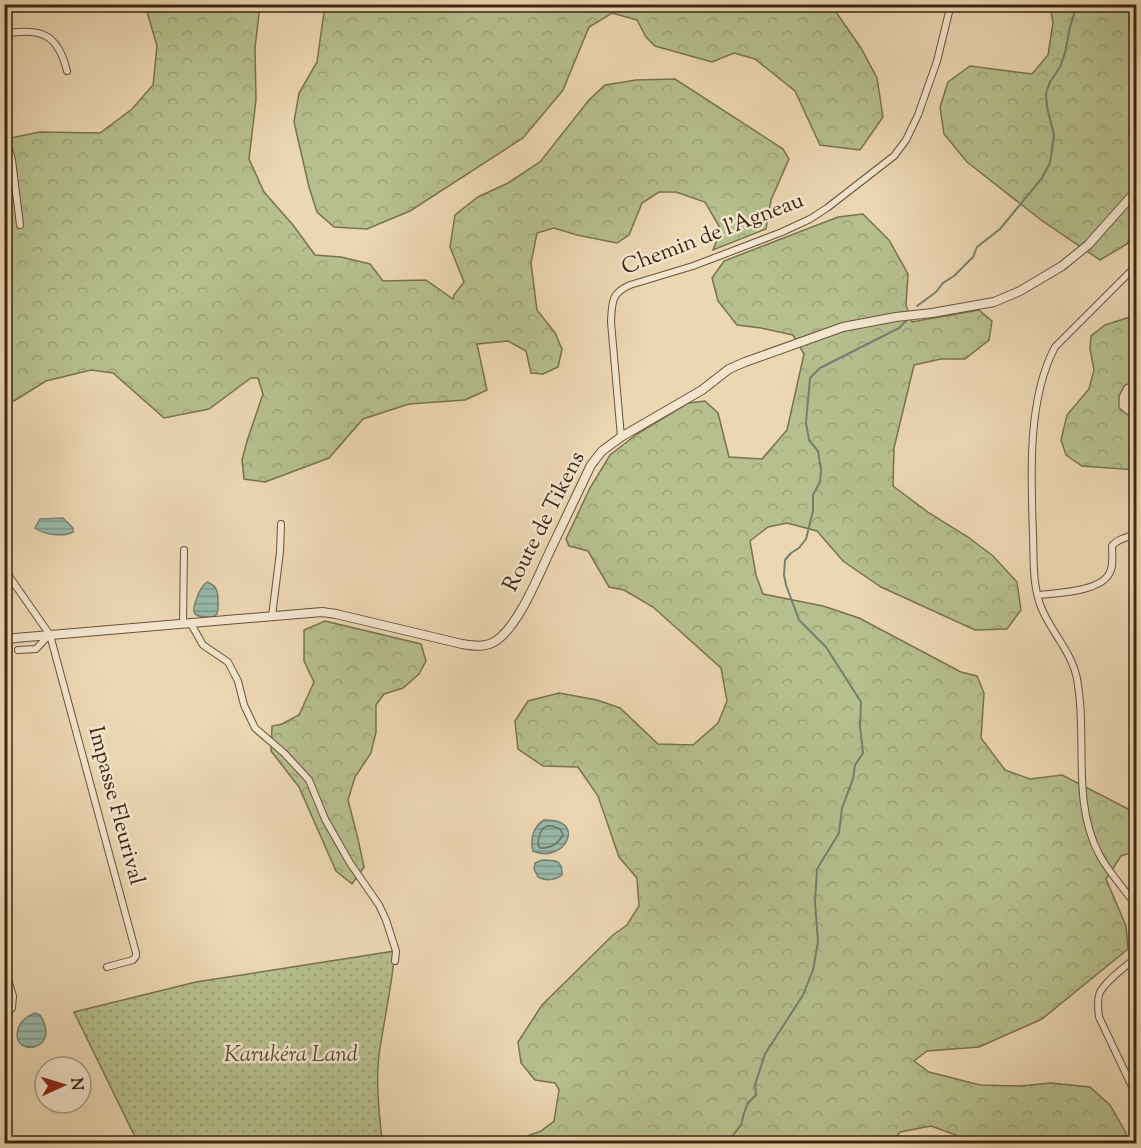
<svg xmlns="http://www.w3.org/2000/svg" width="1141" height="1148" font-family="'Sorts Mill Goudy',serif">
	<style>
		.grass { fill: url(#grass-dots); stroke: #797250; stroke-width: 1.5 }
		.forest { fill: url(#forest-crowns); stroke: #797250; stroke-width: 1.5 }
		.water { fill: url(#water-rules); stroke: #747f6e; stroke-width: 1.5 }
		.lines { fill: none; stroke-linecap: round; stroke-linejoin: round }
		.shore { stroke: #6a705e; stroke-width: 1.5 }
		.stream { stroke: #747f6e; stroke-width: 2 }
		.minor-casing { stroke: #68523a; stroke-width: 8 }
		.tertiary-casing { stroke: #68523a; stroke-width: 10 }
		.minor { stroke: #f3e5ce; stroke-width: 6 }
		.tertiary { stroke: #f3e5ce; stroke-width: 8 }
		.labels { text-anchor: middle; dominant-baseline: central; stroke-width: 5; stroke-linejoin: round; paint-order: stroke }
		.street-label { font-size: 22px; fill: #3c2612; stroke: #f3e5ce }
		.park-label { font-size: 22px; font-style: italic; fill: #5a4c31; stroke: #f3e5ce }
	</style>
	<defs>
		<pattern id="grass-dots" width="8" height="8" patternUnits="userSpaceOnUse" patternTransform="scale(1.5)"><rect width="8" height="8" fill="#b6bf8e"/><path d="M2 2h.1M6 6h.1" fill="none" stroke="#9da479" stroke-width="1.8" stroke-linecap="round"/></pattern>
		<pattern id="forest-crowns" width="20" height="18" patternUnits="userSpaceOnUse" patternTransform="scale(1.5)"><rect width="20" height="18" fill="#b6bf8e"/><path d="M2 6a3 3 0 1 1 6 0M12 15a3 3 0 1 1 6 0" fill="none" stroke="#9da479"/></pattern>
		<pattern id="water-rules" width="6" height="5" patternUnits="userSpaceOnUse" patternTransform="scale(1.5)"><rect width="6" height="5" fill="#99baab"/><path d="M0 2.5h6" fill="none" stroke="#7e978a"/></pattern>
	</defs>
	<rect width="100%" height="100%" fill="#ecd7b3"/>
	<filter id="stains"><feTurbulence type="fractalNoise" baseFrequency=".00333" numOctaves="4"/><feColorMatrix values="0 0 0 0 .2 0 0 0 0 .09 0 0 0 0 .02 0 0 0 .5 -.17"/></filter>
	<radialGradient id="worn" r=".72"><stop offset=".6" stop-color="#630" stop-opacity="0"/><stop offset="1" stop-color="#630" stop-opacity=".3"/></radialGradient>
	<!-- grass -->
	<path class="grass" d="M395 951C392 984 385 1016 380 1048 375 1079 379 1110 382 1141L376 1144 138 1143 74 1012 196 982Z"/>
	<!-- forest -->
	<g class="forest">
		<path d="M145 5H260L255 48 256 100 249 159 264 192 293 225 315 255 341 257 370 264 383 281 426 280 453 299 454 295 464 282 450 247 455 215 478 197 508 183 540 162 589 100 605 85 636 80 675 79 783 149 789 159 771 200 766 229 713 250 717 240 719 226 705 202 676 192H659L642 203 629 235 617 243 577 235 554 228 537 233 531 263 537 310 555 333 562 349 558 367 543 374 531 373 526 351 508 341 477 344 487 390 465 400 409 404 363 419 329 458 265 482 244 479 242 460 247 441 263 394 258 378H251L209 409 164 418 113 373 91 370 46 381 14 401 5 402V139L40 132 100 133 132 109 153 85 157 46Z"/>
		<path d="M325 5H831L861 48 877 78 883 117 860 150 820 145 795 91 755 59 734 53 712 62 655 46 646 37 637 20 612 13 589 27 563 90 523 138 410 211 367 229 334 227 317 212 309 187 294 122 299 93 317 62Z"/>
		<path d="M1050 5H1133L1136 42V225L1127 244 1100 260 1041 220 967 162 944 134 940 107 948 82 970 66 1032 74 1048 55 1053 23Z"/>
		<path d="M863 214 889 240 908 274 906 305 912 322 979 310 992 321 989 340 965 359H941L914 365 894 448 893 486 929 513 968 537 993 556 1017 582 1021 610 1007 629 975 630 881 587 843 561 817 531 787 523 768 527 750 541 756 575 763 594 823 606 859 618 961 672 977 676 984 693 981 738 1005 770 1030 779 1062 775 1136 813V851L1121 856 1106 879 1126 926 1128 949 1042 1019 979 1047 927 1051 914 1061 929 1072 980 1085 1020 1086 1051 1083 1090 1087 1110 1105 1126 1133 1127 1143H961L956 1135 931 1126 900 1132 891 1144 524 1143 527 1136 541 1131 554 1121 559 1090 555 1083 535 1080 521 1063 518 1042 542 1005 613 935 627 925 639 906 637 878 619 857 598 796 578 767 543 766 518 749 515 721 528 701 559 693 597 700 620 708 658 744 693 745 718 723 727 701 721 668 653 607 624 590 609 587 588 551 569 546 566 539 590 488 610 455 637 434 688 403 705 401 718 413 729 457 762 459 787 430 804 354 793 335 761 328 737 325 718 301 712 278 724 261 838 217Z"/>
		<path d="M1136 315V382L1125 385 1119 396V408L1136 421V470L1082 466 1066 455 1061 440 1067 415 1089 389 1094 370 1090 349 1091 336 1105 325Z"/>
		<path d="M325 621 421 644 426 661 419 674 403 688 384 694 376 705V732L371 753 355 777 348 800 358 839 364 867 352 884 336 871 299 787 271 751 272 726 282 724 299 715 314 682 304 661V630Z"/>
	</g>
	<!-- water -->
	<g class="water">
		<path d="M63 518 73 528V532C63 537 44 535 35 528L40 519Z"/>
		<path d="M207 582C217 586 218 591 218 601 218 605 219 612 216 615 213 617 210 617 207 617 191 617 192 610 197 598 199 591 201 587 207 582Z"/>
		<path d="M544 820C588 818 565 865 533 851 530 839 533 827 544 820Z"/>
		<path d="M542 860C555 860 563 860 562 875 554 881 546 881 538 877L534 869 535 863Z"/>
		<path d="M35 1013 40 1015C63 1052 10 1058 18 1029 20 1021 28 1016 35 1013Z"/>
	</g>
	<g class="lines">
		<!-- shore -->
		<path class="shore" d="M546 826H552L560 829 563 835C557 845 551 848 540 848L538 845C538 838 539 831 546 826Z"/>
		<!-- stream -->
		<g class="stream">
			<path d="M917 306 936 292 943 283 954 276 973 257 977 247 1000 229 1042 178 1050 163 1054 135 1047 107 1046 93 1050 82 1060 67 1065 53 1070 27 1074 14V4"/>
			<path d="M726 1144 741 1125 744 1113 748 1103 756 1095 755 1085 765 1054 803 995 813 970 818 942 815 902 817 869 839 833 842 808 853 779 855 765 863 753 860 726 861 702 826 647 799 620 786 585 784 575 785 560 791 553 799 548 806 539 813 511V495L820 482 821 470 818 451 809 440 806 423 810 378 820 368 899 328 906 321"/>
		</g>
		<!-- minor casing -->
		<g class="minor-casing">
			<g id="minor">
				<path d="M4 34C41 27 58 34 67 71"/>
				<path d="M4 131 12 160 20 225"/>
				<path d="M1136 266 1055 347C1027 400 1031 476 1033 535 1034 558 1032 584 1041 607 1051 632 1072 652 1077 679 1088 737 1071 801 1099 854 1107 870 1125 890 1136 905"/>
				<path d="M621 437 611 322C612 303 611 293 630 285L693 266 782 232 810 219 827 208 894 156 906 140 918 115 937 61 951 4"/>
				<path d="M4 569 50 635 136 953V956L133 960 107 967"/>
				<path d="M1038 595C1056 593 1099 592 1109 574 1114 567 1112 555 1112 546 1117 539 1128 537 1136 534"/>
				<path d="M272 616 280 552 281 524"/>
				<path d="M183 624 184 550"/>
				<path d="M191 624 203 645 228 662 238 681 244 705 255 728 284 753 309 780 325 819 350 863 379 905 386 920 396 951 395 961"/>
				<path d="M18 650 36 649 49 635"/>
				<path d="M1136 957C1125 968 1108 978 1100 992 1097 999 1098 1009 1099 1017L1136 1095"/>
				<path d="M4 967 13 996 12 1008 4 1017"/>
			</g>
		</g>
		<!-- tertiary casing -->
		<g class="tertiary-casing">
			<path id="tertiary" d="M4 640 15 638 322 612 336 614 462 644C474 646 486 648 497 640 519 624 538 577 549 553 563 524 577 494 591 465L602 451 621 437 702 390 729 369 745 362 843 327 896 317 932 313 994 302 1020 291 1062 266 1088 245 1136 191"/>
		</g>
		<!-- minor -->
		<use href="#minor" class="minor"/>
		<!-- tertiary -->
		<use href="#tertiary" class="tertiary"/>
	</g>
	<g class="labels">
		<!-- street labels -->
		<g class="street-label">
			<text transform="translate(713 235) rotate(-21)">Chemin de l’Agneau</text>
			<text transform="translate(545 522) rotate(-63)">Route de Tikens</text>
			<text transform="translate(115 806) rotate(75)">Impasse Fleurival</text>
		</g>
		<!-- park labels -->
		<g class="park-label">
			<text x="291" y="1056">Karukéra Land</text>
		</g>
	</g>
	<!-- margin -->
	<rect width="1141" height="1148" fill="none" stroke="#ecd7b3" stroke-width="24"/>
	<rect x="6" y="6" width="1129" height="1136" fill="none" stroke="#3c2612" stroke-width="3"/>
	<rect x="12" y="12" width="1117" height="1124" fill="none" stroke="#3c2612" stroke-width="1.5"/>
	<!-- north arrow -->
	<g transform="translate(63 1085) rotate(86)"><circle r="28" fill="#f3e5ce" stroke="#aa9983" stroke-width="1.5"/>
	<path d="M0-4.5L10 22L0 15L-10 22Z" fill="#8f2418"/>
	<text y="-9" font-size="16" font-weight="bold" text-anchor="middle" fill="#3c2612">N</text>
	</g>
	<rect width="100%" height="100%" filter="url(#stains)"/>
	<rect width="100%" height="100%" fill="url(#worn)"/>
</svg>
